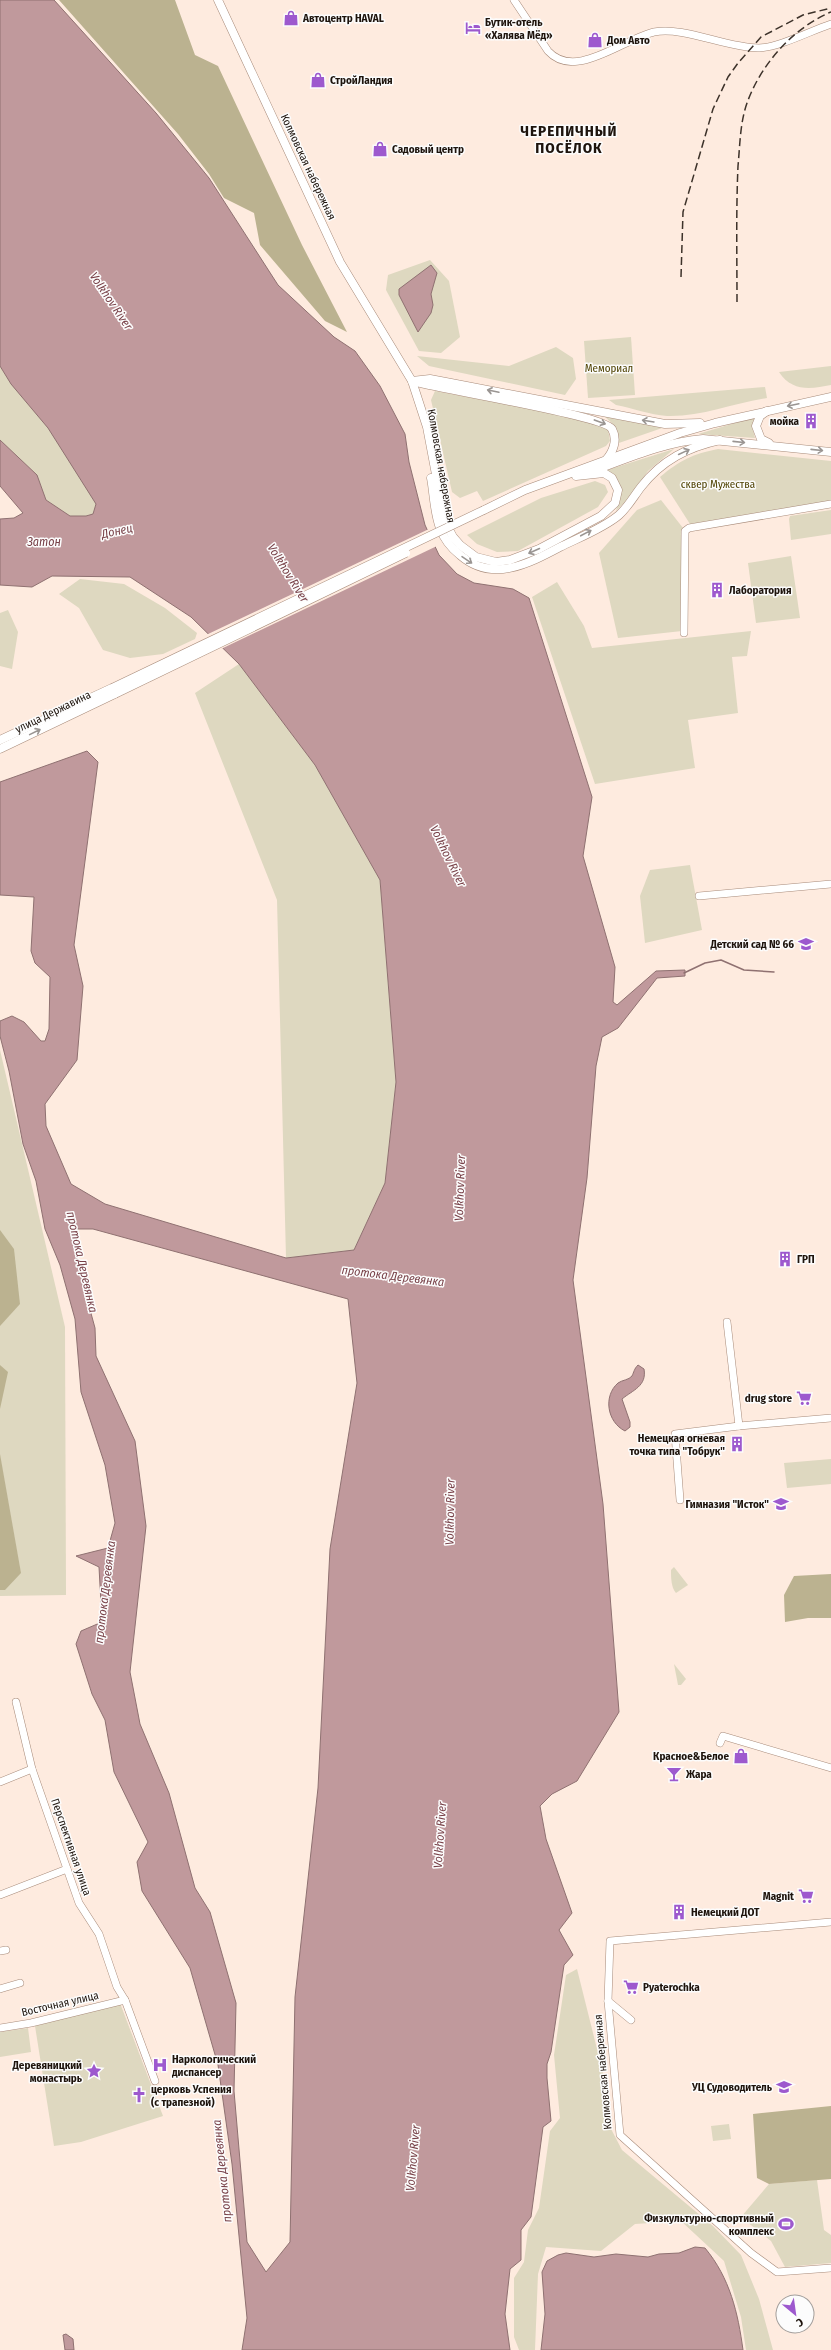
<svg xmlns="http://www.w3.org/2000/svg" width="831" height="2350" font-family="'Fira Sans Condensed',sans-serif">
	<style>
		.green { fill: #ded8c0 }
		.forest { fill: #bbb290 }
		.water { fill: #c0999c; stroke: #8f7171; fill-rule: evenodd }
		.pier { fill: #feebdf }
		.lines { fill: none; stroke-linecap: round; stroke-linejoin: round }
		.stream { stroke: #8f7171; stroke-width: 1.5 }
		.minor-casing { stroke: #a88b7a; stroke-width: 8 }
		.major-casing { stroke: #a88b7a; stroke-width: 9 }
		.minor { stroke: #fff; stroke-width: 7 }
		.major { stroke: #fff; stroke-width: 8 }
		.rail { stroke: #3d322a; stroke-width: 1.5; stroke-dasharray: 8 4; stroke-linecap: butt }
		.major-bridge-casing { stroke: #a88b7a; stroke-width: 9; stroke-linecap: butt }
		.major-bridge { stroke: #fff; stroke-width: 8 }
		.oneway { stroke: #9a9592 }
		.labels { text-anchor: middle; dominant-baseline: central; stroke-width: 3; stroke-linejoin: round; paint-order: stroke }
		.poi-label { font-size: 11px; font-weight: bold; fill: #1e140d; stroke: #fcfcfc; text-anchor: start }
		.street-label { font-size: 11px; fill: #1e140d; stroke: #fcfcfc }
		.park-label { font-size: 11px; fill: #4e4100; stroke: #fcfcfc }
		.water-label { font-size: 12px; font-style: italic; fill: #784148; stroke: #fcfcfc }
		.district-label { font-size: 15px; font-weight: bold; letter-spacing: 1px; fill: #1e140d; stroke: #fcfcfc }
	</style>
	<rect width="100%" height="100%" fill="#feebdf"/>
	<!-- green -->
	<g class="green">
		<path d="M430 260 449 281 460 337 441 353 419 351 386 290 388 275Z"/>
		<path d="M631 337 635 395 588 398 584 341Z"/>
		<path d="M556 347 573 358 576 379 565 395 429 366 417 356 509 366Z"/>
		<path d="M0 366C14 390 33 407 49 429 66 453 82 478 96 504L93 514 86 516H70L46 500 37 475 0 440Z"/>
		<path d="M831 366V385C811 389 792 392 779 372Z"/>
		<path d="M765 387 767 398C733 403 701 417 667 416 650 415 632 408 616 405L609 400Z"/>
		<path d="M435 391 580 418 608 429 610 441 606 446 483 501 477 491 460 498 452 492 431 400Z"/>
		<path d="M604 416 668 426 616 444 614 425Z"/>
		<path d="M755 417 752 425 755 438 698 434Z"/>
		<path d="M674 449 648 471 625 502 616 511C622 490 622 485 607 470Z"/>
		<path d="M718 449 831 461V502L690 524 660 477C680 460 693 454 718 449Z"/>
		<path d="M595 481 605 485 608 492 598 507 518 551 497 552 477 544 467 535 541 498Z"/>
		<path d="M661 500 683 528 682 631 618 638 599 553 637 510Z"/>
		<path d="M831 510V534L791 540 789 519 790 516Z"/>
		<path d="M791 556 800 618 756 623 748 563Z"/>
		<path d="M80 579 124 584 165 608 197 633 195 639 163 654 130 658 103 650 79 608 59 594Z"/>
		<path d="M557 582 584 626 592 648 751 631 747 656 732 657 738 713 688 720 695 768 595 784 532 597Z"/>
		<path d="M8 610 18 632 12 669 0 666V613Z"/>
		<path d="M239 664 315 765 380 880 396 1082 385 1183 354 1250 286 1258 277 900 195 693Z"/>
		<path d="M690 865 702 930 645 943 640 896 650 870Z"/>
		<path d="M0 1050 65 1327 66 1595 0 1596Z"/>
		<path d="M831 1459V1484L787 1488 784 1463Z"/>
		<path d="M674 1567 688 1585 676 1593C671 1588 671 1577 671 1570Z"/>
		<path d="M674 1664 686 1679 681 1685H678Z"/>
		<path d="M577 1969 609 2097 610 2127 622 2150 713 2226 741 2255 759 2299 773 2350H746L741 2317 724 2261 681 2221 635 2224 601 2251 546 2247 538 2274 535 2350H519L514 2337V2278L524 2262 528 2230 539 2208 550 2131 560 2118 554 2055 566 1975Z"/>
		<path d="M120 2003 163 2116 81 2142 54 2146 35 2026Z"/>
		<path d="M28 2028 31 2052 0 2057V2032Z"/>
		<path d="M729 2124 731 2139 713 2141 711 2126Z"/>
		<path d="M817 2180 824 2230 831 2235V2263L785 2267 771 2241 741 2217 769 2184Z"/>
	</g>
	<!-- forest -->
	<g class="forest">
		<path d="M59 0H175L195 55 218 66 302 245 347 332 325 321 260 245 254 213 224 198 209 174 178 134Z"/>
		<path d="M0 1230 14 1249 20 1304 0 1326Z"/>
		<path d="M0 1365 8 1372 0 1409Z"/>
		<path d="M0 1454 21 1573 5 1590H0Z"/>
		<path d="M831 1574V1618H808L785 1622 784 1595 794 1576Z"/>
		<path d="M831 2106V2179L769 2184 757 2178 753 2114Z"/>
	</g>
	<!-- water -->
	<g class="water">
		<path d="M0 0H54L156 113 209 178 278 285 334 337 355 351 380 386 405 434 409 462 425 525 439 555 457 574 474 583 513 589 529 598 592 797 583 856 615 967 613 1002 617 1005 656 971 685 970V976L657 978 618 1028 602 1037 596 1066 587 1178 573 1280 603 1504 619 1712 577 1781 552 1794 540 1806 546 1839 572 1913 559 1930 573 1955 564 1965 551 2052 547 2064V2078L551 2121 543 2127 531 2217 521 2230V2260L510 2269 505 2314 510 2350H242L247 2318 232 2164 218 2065 190 1968 142 1891 137 1862 148 1842 114 1772 105 1720 92 1694 76 1644 81 1631 102 1622 99 1567 76 1556 108 1548 115 1523 105 1465 81 1392 75 1319 60 1265 45 1229 36 1181 23 1144 9 1071 0 1036V1021L12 1016 24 1022 41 1041H45L49 1029 50 977 35 963 31 951 34 897 0 895V782L87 751 98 762 74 945 83 986 77 1060 45 1104 46 1126 71 1184 105 1204 286 1258 354 1250 385 1183 396 1082 380 880 315 765 239 664 191 617 130 577 52 576 32 587 0 585V519L14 518 23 513 0 486V440L37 475 46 500 70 516H86L93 514 96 504 48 428 11 384 0 366ZM76 1229H93L348 1299 357 1383 330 1549 318 1788 295 1997 290 2242 266 2272 247 2242 234 2091 236 2003 210 1912 195 1888 169 1793 140 1724 130 1672 146 1526 135 1441 96 1356 95 1328 77 1262Z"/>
		<path d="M431 265 437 273 431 294 433 305 431 313 418 332 399 295V289Z"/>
		<path d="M638 1365 644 1369C647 1386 633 1390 622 1399L630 1422V1427L625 1431C607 1422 603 1396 618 1383 622 1380 629 1380 632 1376 634 1372 634 1369 638 1365Z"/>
		<path d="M695 2247 705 2248C730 2278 738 2313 743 2350H541L545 2314 542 2272 547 2261 558 2255 566 2253 594 2257 616 2254 648 2257 659 2254 679 2253Z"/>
		<path d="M66 2334 73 2339 74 2350H65L63 2335Z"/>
	</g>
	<!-- pier -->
	<path class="pier" d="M429 529 437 546 221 649 206 635Z"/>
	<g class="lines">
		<!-- stream -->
		<path class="stream" d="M684 973 705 963 721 960 744 970 774 972"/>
		<!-- minor casing -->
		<g class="minor-casing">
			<g id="minor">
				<path d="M514 0 548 51C575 81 623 39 654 32 684 26 726 48 759 48 780 47 810 31 831 24"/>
				<path d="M684 633 685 531 689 528 831 504"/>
				<path d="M699 896 831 884"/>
				<path d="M727 1322 739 1426 831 1418"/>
				<path d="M680 1500 675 1434 739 1426"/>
				<path d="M16 1702 32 1769 79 1903 99 1934 117 1987 125 2000 155 2081"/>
				<path d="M720 1743 723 1736 831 1768"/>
				<path d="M0 1782 32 1769"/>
				<path d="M0 1895 67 1869"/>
				<path d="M831 1922 610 1941 608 2001 620 2135 751 2253 777 2272 831 2268"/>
				<path d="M0 1951 6 1950"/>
				<path d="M0 1989 20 1983"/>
				<path d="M608 2001 631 2020"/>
				<path d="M0 2028 31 2023 125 2000"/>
			</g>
		</g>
		<!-- major casing -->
		<g class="major-casing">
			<g id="major">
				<path d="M218 0 340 262 412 381 427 427 445 522 453 537 460 545 476 557 496 562 510 560 539 549 601 516 615 503 618 490 612 478 604 473 576 476"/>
				<path d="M412 381 430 379 451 383 665 424 700 423"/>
				<path d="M416 382C443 390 604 415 612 429 618 440 613 452 606 460"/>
				<path d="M767 411 760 416 756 426 761 439 769 443"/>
				<path d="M590 472C626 459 664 442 703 439L831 452"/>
				<path d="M431 478C434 494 434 512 440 528 444 539 451 548 460 555 492 583 528 564 560 547 578 538 604 528 619 515 628 507 634 496 641 487 662 460 688 447 720 440"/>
				<path d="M484 510 525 490 680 433 715 423 831 397"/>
				<path d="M0 740 112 688"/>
				<path d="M0 749 115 694"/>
			</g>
		</g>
		<!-- minor -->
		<use href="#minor" class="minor"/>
		<!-- major -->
		<use href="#major" class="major"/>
		<!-- rail -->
		<g class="rail">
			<path d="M681 277 683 212 713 109 728 77 738 63 761 37 803 15 831 8"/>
			<path d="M737 302C737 257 736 211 738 166 740 145 740 123 747 103 761 64 793 28 831 12"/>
		</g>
		<!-- major-bridge casing -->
		<g class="major-bridge-casing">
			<g id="major-bridge">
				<path d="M112 688 484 510"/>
				<path d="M115 694 406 553"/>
			</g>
		</g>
		<!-- major-bridge -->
		<use href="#major-bridge" class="major-bridge"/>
	</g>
	<!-- one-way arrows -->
	<defs><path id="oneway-shaft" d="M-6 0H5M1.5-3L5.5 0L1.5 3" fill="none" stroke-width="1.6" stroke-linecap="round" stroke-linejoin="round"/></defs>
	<g class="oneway">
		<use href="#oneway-shaft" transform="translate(493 391) rotate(-168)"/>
		<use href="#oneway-shaft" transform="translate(793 405) rotate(168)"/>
		<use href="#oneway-shaft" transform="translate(648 421) rotate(-171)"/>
		<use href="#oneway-shaft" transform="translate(600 422) rotate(20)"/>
		<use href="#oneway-shaft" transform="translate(739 442) rotate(6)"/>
		<use href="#oneway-shaft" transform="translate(817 450) rotate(6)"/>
		<use href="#oneway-shaft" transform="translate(684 452) rotate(-25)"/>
		<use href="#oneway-shaft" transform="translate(586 533) rotate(-28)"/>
		<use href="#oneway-shaft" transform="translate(534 551) rotate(156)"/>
		<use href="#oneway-shaft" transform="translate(467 560) rotate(34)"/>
		<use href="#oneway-shaft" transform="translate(35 732) rotate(-26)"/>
	</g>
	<!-- icons -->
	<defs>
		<g id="shop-bare" transform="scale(1.2)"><path d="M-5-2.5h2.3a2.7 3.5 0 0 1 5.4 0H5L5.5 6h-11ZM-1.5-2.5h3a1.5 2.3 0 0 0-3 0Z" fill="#9d59ce" stroke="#fcfcfc" stroke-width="2.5" paint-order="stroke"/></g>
		<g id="hotel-bare" transform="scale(1.2)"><path d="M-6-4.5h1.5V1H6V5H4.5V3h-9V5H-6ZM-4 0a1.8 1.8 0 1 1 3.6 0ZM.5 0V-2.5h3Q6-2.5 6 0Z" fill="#9d59ce" stroke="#fcfcfc" stroke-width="2.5" paint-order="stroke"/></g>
		<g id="building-bare" transform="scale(1.2)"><path d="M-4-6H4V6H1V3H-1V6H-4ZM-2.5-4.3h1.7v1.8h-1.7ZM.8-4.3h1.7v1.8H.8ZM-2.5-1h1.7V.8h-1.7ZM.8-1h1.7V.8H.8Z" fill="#9d59ce" stroke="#fcfcfc" stroke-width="2.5" paint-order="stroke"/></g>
		<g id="school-bare" transform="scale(1.2)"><path d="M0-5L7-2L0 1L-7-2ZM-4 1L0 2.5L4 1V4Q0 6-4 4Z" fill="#9d59ce" stroke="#fcfcfc" stroke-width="2.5" paint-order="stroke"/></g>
		<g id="supermarket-bare" transform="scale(1.2)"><path d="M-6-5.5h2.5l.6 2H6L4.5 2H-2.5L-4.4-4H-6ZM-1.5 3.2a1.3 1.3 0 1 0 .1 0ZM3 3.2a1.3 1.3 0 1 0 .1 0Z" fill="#9d59ce" stroke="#fcfcfc" stroke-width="2.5" paint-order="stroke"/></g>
		<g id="bar-bare" transform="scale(1.2)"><path d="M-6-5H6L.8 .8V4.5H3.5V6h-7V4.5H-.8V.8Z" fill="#9d59ce" stroke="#fcfcfc" stroke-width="2.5" paint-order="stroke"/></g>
		<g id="hospital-bare" transform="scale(1.2)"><path d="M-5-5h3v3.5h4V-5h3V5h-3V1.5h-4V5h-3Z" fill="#9d59ce" stroke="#fcfcfc" stroke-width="2.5" paint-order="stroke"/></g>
		<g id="sight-bare" transform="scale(1.2)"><path d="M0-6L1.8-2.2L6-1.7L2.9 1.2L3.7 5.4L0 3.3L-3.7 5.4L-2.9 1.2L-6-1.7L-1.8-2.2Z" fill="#9d59ce" stroke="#fcfcfc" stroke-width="2.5" paint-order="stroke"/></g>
		<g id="church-bare" transform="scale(1.2)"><path d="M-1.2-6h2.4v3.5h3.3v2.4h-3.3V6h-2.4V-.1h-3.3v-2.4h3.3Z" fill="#9d59ce" stroke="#fcfcfc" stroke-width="2.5" paint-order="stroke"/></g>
		<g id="stadium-bare" transform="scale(1.2)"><path d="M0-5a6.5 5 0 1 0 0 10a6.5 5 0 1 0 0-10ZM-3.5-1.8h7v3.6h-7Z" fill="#9d59ce" stroke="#fcfcfc" stroke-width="2.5" paint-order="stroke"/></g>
	</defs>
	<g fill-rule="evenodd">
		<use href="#shop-bare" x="291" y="18"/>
		<use href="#hotel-bare" x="473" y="28"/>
		<use href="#shop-bare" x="595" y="40"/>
		<use href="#shop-bare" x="318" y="80"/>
		<use href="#shop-bare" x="380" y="149"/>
		<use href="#building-bare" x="811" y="421"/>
		<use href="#building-bare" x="717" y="590"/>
		<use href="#school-bare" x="806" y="944"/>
		<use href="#building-bare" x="785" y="1259"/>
		<use href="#supermarket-bare" x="804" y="1398"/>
		<use href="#building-bare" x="737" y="1444"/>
		<use href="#school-bare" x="781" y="1504"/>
		<use href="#shop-bare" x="741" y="1756"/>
		<use href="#bar-bare" x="674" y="1774"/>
		<use href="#supermarket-bare" x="806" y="1896"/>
		<use href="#building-bare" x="679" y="1912"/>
		<use href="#supermarket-bare" x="631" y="1987"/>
		<use href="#hospital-bare" x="160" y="2065"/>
		<use href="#sight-bare" x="94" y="2071"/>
		<use href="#school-bare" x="784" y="2087"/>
		<use href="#church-bare" x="139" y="2095"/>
		<use href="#stadium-bare" x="786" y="2224"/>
	</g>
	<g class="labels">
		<!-- poi labels -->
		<g class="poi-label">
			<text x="303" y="18">Автоцентр HAVAL</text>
			<text x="485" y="22">Бутик-отель<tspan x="485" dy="13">«Халява Мёд»</tspan></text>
			<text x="607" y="40">Дом Авто</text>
			<text x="330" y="80">СтройЛандия</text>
			<text x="392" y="149">Садовый центр</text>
			<text x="799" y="421" text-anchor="end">мойка</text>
			<text x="729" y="590">Лаборатория</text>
			<text x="794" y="944" text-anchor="end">Детский сад № 66</text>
			<text x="797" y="1259">ГРП</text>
			<text x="792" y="1398" text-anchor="end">drug store</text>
			<text x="725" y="1438" text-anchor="end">Немецкая огневая<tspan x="725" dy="13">точка типа "Тобрук"</tspan></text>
			<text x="769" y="1504" text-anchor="end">Гимназия "Исток"</text>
			<text x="729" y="1756" text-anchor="end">Красное&amp;Белое</text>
			<text x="686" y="1774">Жара</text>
			<text x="794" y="1896" text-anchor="end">Magnit</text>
			<text x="691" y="1912">Немецкий ДОТ</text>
			<text x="643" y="1987">Pyaterochka</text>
			<text x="172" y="2059">Наркологический<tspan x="172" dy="13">диспансер</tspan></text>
			<text x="82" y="2065" text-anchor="end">Деревяницкий<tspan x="82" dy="13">монастырь</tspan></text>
			<text x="772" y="2087" text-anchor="end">УЦ Судоводитель</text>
			<text x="151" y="2089">церковь Успения<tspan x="151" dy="13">(с трапезной)</tspan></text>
			<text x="774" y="2218" text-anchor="end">Физкультурно-спортивный<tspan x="774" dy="13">комплекс</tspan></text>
		</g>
		<!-- street labels -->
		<g class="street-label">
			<text transform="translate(308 167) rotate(65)">Колмовская набережная</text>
			<text transform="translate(441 466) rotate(80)">Колмовская набережная</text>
			<text transform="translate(53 712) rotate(-26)">улица Державина</text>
			<text transform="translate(71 1847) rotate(71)">Перспективная улица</text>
			<text transform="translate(60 2004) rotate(-13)">Восточная улица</text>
			<text transform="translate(603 2072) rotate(-95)">Колмовская набережная</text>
		</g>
		<!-- park labels -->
		<g class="park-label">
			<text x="609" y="368">Мемориал</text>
			<text x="718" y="484">сквер Мужества</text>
		</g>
		<!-- water labels -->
		<g class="water-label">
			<text transform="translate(111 301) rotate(56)">Volkhov River</text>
			<text transform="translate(117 531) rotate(-12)">Донец</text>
			<text x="44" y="542">Затон</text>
			<text transform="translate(288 573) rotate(58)">Volkhov River</text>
			<text transform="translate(448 856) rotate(64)">Volkhov River</text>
			<text transform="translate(460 1188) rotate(-88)">Volkhov River</text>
			<text transform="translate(82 1262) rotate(77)">протока Деревянка</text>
			<text transform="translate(393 1276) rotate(7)">протока Деревянка</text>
			<text transform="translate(450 1512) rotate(-89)">Volkhov River</text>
			<text transform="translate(105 1592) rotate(-83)">протока Деревянка</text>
			<text transform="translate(440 1835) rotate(-86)">Volkhov River</text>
			<text transform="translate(413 2158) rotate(-85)">Volkhov River</text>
			<text transform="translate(222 2171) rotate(-96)">протока Деревянка</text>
		</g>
		<!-- district labels -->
		<g class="district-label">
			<text x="569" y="131">ЧЕРЕПИЧНЫЙ<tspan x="569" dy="17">ПОСЁЛОК</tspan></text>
		</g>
	</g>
	<!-- north arrow -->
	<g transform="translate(795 2314) rotate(151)"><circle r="19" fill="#fcfcfc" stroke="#a39f9c"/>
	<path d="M0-3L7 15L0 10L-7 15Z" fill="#9d59ce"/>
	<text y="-6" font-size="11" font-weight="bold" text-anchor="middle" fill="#1e140d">С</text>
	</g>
</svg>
